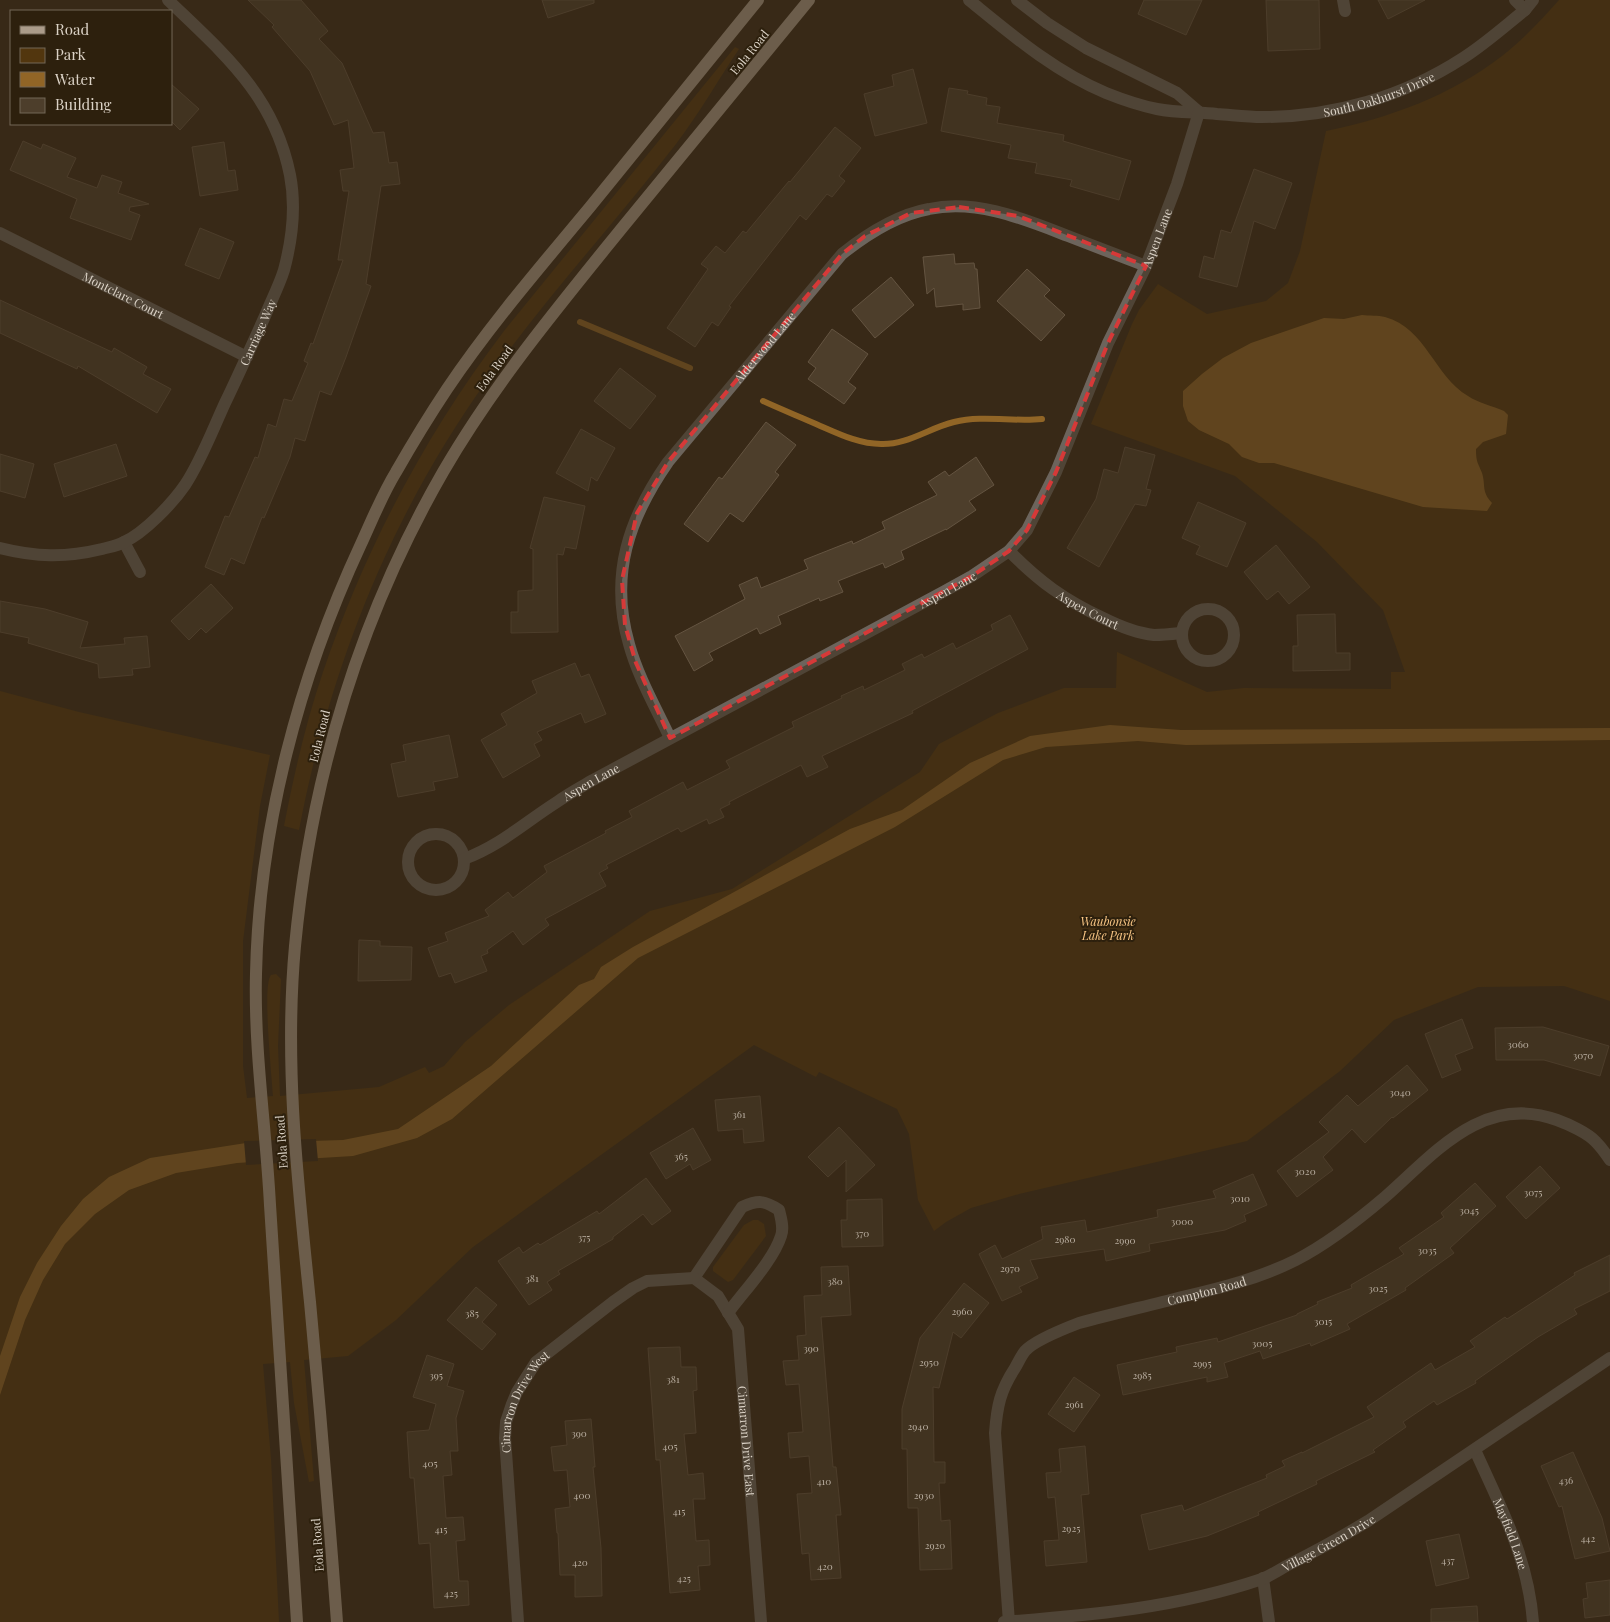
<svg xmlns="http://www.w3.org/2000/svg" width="1610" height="1622" font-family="'Playfair Display',serif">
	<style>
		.green { fill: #52360e }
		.water { fill: #916526 }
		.pier { fill: #382917 }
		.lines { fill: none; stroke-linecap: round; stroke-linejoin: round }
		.stream { stroke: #916526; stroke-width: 6 }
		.building { fill: #4d3e2b; stroke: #645441 }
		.minor { stroke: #6c645c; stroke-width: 12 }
		.major { stroke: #ab9c8a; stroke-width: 12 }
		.marked { fill: none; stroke: #d63938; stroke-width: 4; stroke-dasharray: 10 6; stroke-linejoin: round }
		.labels { text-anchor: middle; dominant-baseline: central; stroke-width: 4; stroke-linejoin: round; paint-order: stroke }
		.number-label { font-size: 10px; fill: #b8ad9f }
		.street-label { font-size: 12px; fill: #dbd2c6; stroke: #2d200d }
		.park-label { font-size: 12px; font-style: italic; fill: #f8c584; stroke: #2d200d }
	</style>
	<rect width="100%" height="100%" fill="#382917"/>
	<!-- green -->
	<g class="green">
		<path d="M1559 0H1610V1001L1564 986 1478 987 1394 1020 1340 1071 1247 1141 1019 1194 971 1208 946 1222 934 1231 918 1200 909 1134 897 1109 819 1072 816 1077 754 1045 473 1247 396 1320 348 1356 304 1360 314 1481 309 1482 294 1403 290 1362 263 1364 271 1459 279 1622H0V691L79 712 270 755 260 806 243 941V1066L247 1098 273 1096C272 1078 262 984 271 975L276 974 281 979 278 1046 280 1096 379 1087 425 1067 429 1073 444 1066 465 1042 509 1005 650 911 732 889 920 772 939 744 998 713 1064 688H1116L1117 652 1207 692 1244 688 1391 689V672H1405L1383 610 1317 542 1235 476 1091 424 1132 324 1139 310 1158 284 1207 314 1266 301 1288 283 1300 251 1326 131C1389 118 1450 96 1502 56 1523 40 1541 20 1559 0Z"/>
		<path d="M735 47 739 49C718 80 699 114 676 144 615 223 546 297 488 379 391 514 330 667 299 830L284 826C294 774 306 722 323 672 365 549 425 435 504 331Z"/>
		<path d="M753 1220H758L764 1224 766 1236 733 1280 728 1282 713 1271V1267L744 1225Z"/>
	</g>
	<!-- water -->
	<g class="water">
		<path d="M1362 315C1369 316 1378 315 1385 317 1426 328 1434 376 1468 396 1478 403 1493 406 1504 411L1508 415 1506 434 1483 442 1476 449C1476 463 1478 462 1482 473 1486 486 1481 491 1492 503L1487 511 1423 507 1274 463H1259L1242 457 1229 444 1199 430 1188 421 1183 406V391L1202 374 1223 358 1251 343 1324 318 1344 319Z"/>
		<path d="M1110 725 1181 730 1610 728V740L1186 745 1138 741 1046 747 1003 760 895 827 638 958 452 1119 417 1138 353 1156 237 1163 176 1173 129 1190 95 1214 65 1244 43 1280 25 1320 0 1395V1356L20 1297 37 1263 61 1226 83 1199 109 1177 150 1158 246 1143 343 1140 398 1129 491 1066 579 985 594 979 601 967 633 947 850 829 902 810 970 763 1030 736Z"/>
	</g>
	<!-- pier -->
	<path class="pier" d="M316 1139 318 1161 246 1165 244 1141Z"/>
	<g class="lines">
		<!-- stream -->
		<g class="stream">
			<path d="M580 322 690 368"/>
			<path d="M763 401C780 409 798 416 816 424 837 433 858 444 881 444 907 445 929 428 954 422 983 415 1013 422 1042 419"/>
		</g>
	</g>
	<!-- building -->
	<g class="building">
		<path d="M248 0H301L328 31 319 39 342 63 373 133 384 132 389 163 397 162 400 184 381 186 366 284 371 286 346 357 331 395 320 391 305 441 295 438 290 457 264 518 262 517 244 564 231 558 224 575 205 567 225 516 229 517 255 457 258 458 268 424 276 427 284 399 292 401 308 363 304 361 311 343 313 344 343 260H338L349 191H343L340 170 354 168 348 120 334 125 310 71 272 27 274 25Z"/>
		<path d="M542 0H594V3L548 18Z"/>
		<path d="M1144 0H1202L1186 35 1138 14Z"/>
		<path d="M1266 0H1319L1320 49 1268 51Z"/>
		<path d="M1378 0H1425L1388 19Z"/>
		<path d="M913 69 927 123 875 136 864 94 894 86 892 75Z"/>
		<path d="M171 84 199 109 180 130 171 121Z"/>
		<path d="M949 88 968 91 967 94 987 98 986 105 1000 107 997 123 1064 135 1063 141 1131 161 1119 200 1070 186 1072 180 1035 173 1037 163 1008 158 1011 145 941 131Z"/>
		<path d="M835 127 861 148 839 176 845 181 832 197 827 194 806 220 800 215 729 306 731 307 718 326 712 322 695 347 667 328 708 269 701 264 716 246 725 253 743 231 746 233 789 181 790 182Z"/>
		<path d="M23 141 41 149 43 144 76 158 67 177 97 188 102 175 122 182 118 193 149 204 130 207 129 211 140 215 131 240 70 218 77 199 10 170Z"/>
		<path d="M224 142 228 171 235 170 238 190 200 196 192 147Z"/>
		<path d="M1254 169 1292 183 1275 229 1254 221 1237 287 1199 277 1204 256 1214 259 1221 230 1231 233Z"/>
		<path d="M200 228 234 242 219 279 185 265Z"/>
		<path d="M954 254 955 264 974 263 975 269H977L980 308 963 310V304L936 307 934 288 927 294 923 257Z"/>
		<path d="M1027 269 1050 290 1044 296 1065 315 1041 341 997 301Z"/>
		<path d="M891 277 914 305 875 338 852 310Z"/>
		<path d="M0 300 112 352 114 348 147 367 143 374 171 389 157 413 78 366 77 369 0 333Z"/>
		<path d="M832 329 868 354 848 382 856 388 844 404 808 379 816 368 808 362Z"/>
		<path d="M620 368 656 396 630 429 594 401Z"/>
		<path d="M766 422 796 445 775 472 779 475 743 522 730 513 708 542 684 524 719 477 722 479Z"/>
		<path d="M581 429 615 448 597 481 591 477 588 491 556 473Z"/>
		<path d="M116 444 127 476 64 497 54 464Z"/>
		<path d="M1125 447 1155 455 1146 489 1151 490 1146 506 1135 504 1099 567 1067 548 1096 499 1104 469 1118 473Z"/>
		<path d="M0 454 34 464 25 498 0 491Z"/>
		<path d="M976 457 994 485 969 501 976 510 946 530V529L901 551 904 559 885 568 883 563 838 581 843 592 820 601 819 598 778 616 781 624 760 634 757 628 709 653 713 660 694 671 675 636 745 599 739 585 757 577 761 588 808 569 804 560 852 541 853 544 885 529 882 522 937 495 928 482 945 471 949 476Z"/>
		<path d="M544 497 585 506 576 549 565 547 563 555 557 554 558 632 511 633V612H518V591L533 590V549L530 548Z"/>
		<path d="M1198 502 1246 523 1227 567 1196 554 1200 546 1182 538Z"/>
		<path d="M1276 545 1310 587 1289 604 1278 591 1267 600 1244 572Z"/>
		<path d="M211 584 233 608 206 633 201 628 189 640 171 621Z"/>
		<path d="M0 601 45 609 88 622 80 648 125 644 124 638 147 636 150 667 132 669 133 675 99 678 98 664 28 643 29 638 0 632Z"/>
		<path d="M1335 614 1336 653H1350V670L1293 671V646H1298L1297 615Z"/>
		<path d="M1010 615 1028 649 912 711 913 713 822 756 828 767 807 777 801 765 729 802 730 804 720 809 724 817 709 824 707 819 681 832 678 828 606 865 608 868 599 873 606 886 545 919 549 925 523 945 513 931 487 950 488 953 481 956 487 971 455 983 451 973 439 977 428 948 448 941 445 933 489 916 485 910 508 892 513 898 547 872 544 866 606 833 605 831 632 817 629 811 683 782 687 790 730 768 726 761 794 727 792 722 842 698 841 696 863 686 864 690 905 670 902 664 922 654 924 658 953 643 956 649 993 630 991 625Z"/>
		<path d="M575 663 581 677 589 674 606 714 585 723 581 713 537 732 542 740 534 744 540 756 503 778 481 740 507 725 501 714 537 693 532 681Z"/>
		<path d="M449 735 458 777 433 782 435 790 398 797 391 764 406 761 403 745Z"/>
		<path d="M359 940 380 941V946L412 947 411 980 358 981Z"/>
		<path d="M1462 1019 1473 1048 1455 1055 1461 1070 1442 1078 1425 1034Z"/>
		<path d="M1543 1027 1609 1046 1600 1076 1544 1060H1496L1495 1028Z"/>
		<path d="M1407 1065 1428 1090 1393 1118 1392 1117 1365 1143 1352 1129 1323 1157 1333 1170 1297 1197 1277 1171 1329 1132 1319 1122 1347 1095 1358 1106Z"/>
		<path d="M760 1096 764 1141 744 1143 743 1129 718 1131 715 1100Z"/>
		<path d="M839 1127 875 1165 846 1192V1160L828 1177 808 1157Z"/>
		<path d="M693 1128 711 1160 693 1170 690 1164 666 1179 650 1153Z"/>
		<path d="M1540 1166 1560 1188 1526 1219 1506 1197Z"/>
		<path d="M1253 1174 1267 1205 1244 1215 1246 1221 1225 1230 1149 1244 1150 1251 1106 1261 1104 1249 1030 1260 1038 1278 1019 1287 1022 1292 1002 1301 979 1254 995 1245 1002 1259 1043 1239 1041 1227 1085 1220 1087 1232 1158 1217 1157 1210 1216 1198 1213 1191Z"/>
		<path d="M646 1178 671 1211 652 1225 643 1214 613 1237V1239L558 1271 560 1274 547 1282 552 1290 529 1305 498 1261 519 1247 523 1253 538 1243 540 1245 597 1211 599 1214Z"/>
		<path d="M1475 1183 1496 1206 1450 1248 1454 1253 1405 1288 1406 1290 1347 1324 1350 1329 1311 1346 1310 1343 1263 1359 1260 1351 1224 1363 1228 1377 1207 1382V1377L1123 1395 1117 1365 1177 1352 1176 1347 1217 1338 1218 1342 1297 1315V1314L1318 1304 1317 1302 1352 1288 1351 1285 1404 1254 1399 1248 1444 1217 1441 1213Z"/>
		<path d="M882 1199 883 1246 842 1247 841 1220H847V1200Z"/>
		<path d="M1610 1255V1291L1574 1309 1577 1314 1538 1337 1475 1381 1476 1383 1437 1405 1434 1401 1403 1422 1406 1427 1373 1450 1375 1452 1316 1481 1317 1484 1258 1512 1259 1515 1207 1536 1149 1550 1141 1515 1182 1505 1184 1511 1267 1478 1266 1475 1285 1466 1282 1461 1302 1452V1453L1374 1417 1367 1407 1431 1363 1435 1370 1475 1347 1470 1341 1505 1317 1507 1319 1575 1275 1574 1273Z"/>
		<path d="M848 1266 851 1315 821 1317 833 1467H836L841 1515H836L841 1578 811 1580 809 1553 802 1554 797 1494 812 1493 809 1456 790 1458 788 1433 803 1432 799 1384 786 1385 783 1361 799 1360 797 1336 806 1335 804 1296 822 1295 821 1267Z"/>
		<path d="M964 1283 989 1303 961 1338 953 1332 939 1388 933 1387 934 1462H945V1483H939L941 1521 950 1520 952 1569 920 1570 918 1508H908L907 1449H902V1409L920 1338Z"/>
		<path d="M476 1287 497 1305 482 1322 496 1334 482 1350 447 1320Z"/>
		<path d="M680 1347 681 1367H696L697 1390 693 1391 696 1433 684 1434 688 1475 703 1473 705 1499H693L696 1541 709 1540 710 1565 698 1566 700 1590 670 1593 660 1460H656L648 1348Z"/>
		<path d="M427 1355 454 1364 447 1386 464 1391 456 1418 458 1451H450L452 1475 443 1476 446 1518 463 1517 465 1540 456 1541 459 1581H468L469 1605 434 1608 430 1543 419 1544 414 1478H410L407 1432 429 1430 436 1404 413 1397Z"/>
		<path d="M1074 1377 1100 1395 1074 1432 1048 1414Z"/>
		<path d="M591 1419 595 1467H593L601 1548 602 1596 575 1597V1575H560L558 1533H557L555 1509 570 1507 567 1470 554 1471 551 1447 567 1445 565 1421Z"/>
		<path d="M1085 1446 1089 1494 1081 1495 1087 1562 1046 1566 1044 1541 1059 1540 1055 1497 1048 1498 1046 1473 1061 1472 1059 1449Z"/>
		<path d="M1573 1452 1602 1518 1610 1551 1575 1559 1562 1506 1559 1507 1541 1466Z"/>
		<path d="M1459 1534 1469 1578 1436 1586 1426 1541Z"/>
		<path d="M1610 1580V1615L1585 1618 1583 1599 1588 1598 1586 1583Z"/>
		<path d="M1477 1606 1478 1622H1431V1609Z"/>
	</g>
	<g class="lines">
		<!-- minor -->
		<g class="minor">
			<path id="s1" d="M969 0C1012 35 1055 72 1106 93 1121 99 1142 106 1157 109 1176 113 1198 112 1217 114 1232 115 1247 117 1262 117 1333 117 1403 97 1463 58 1485 44 1505 26 1525 10L1533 0"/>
			<path d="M1017 0 1047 23 1086 48 1177 93 1199 112"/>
			<path d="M1343 0 1345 11"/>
			<path d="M1515 0 1525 10"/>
			<path id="s2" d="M0 233 247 357"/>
			<path d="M124 542 140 572"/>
			<path id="s3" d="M0 548C36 557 65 558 102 549 109 547 117 546 124 542 144 533 172 504 185 485 201 461 213 429 225 403 239 374 252 345 265 316 271 301 279 286 284 270 292 240 296 206 290 175 274 95 224 54 168 0"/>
			<path id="s4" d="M1009 551C1040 582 1063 599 1103 618 1119 626 1135 633 1154 635 1162 635 1172 634 1181 633"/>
			<circle cx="1208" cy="635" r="26"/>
			<path id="s5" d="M670 738C656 708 638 677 629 644 609 575 629 518 668 462L842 254C867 234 896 215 929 209 977 199 1024 219 1068 236 1094 246 1120 256 1146 266"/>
			<circle cx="436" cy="862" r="28"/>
			<path id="s6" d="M464 859C501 845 524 823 557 802 568 794 581 787 593 780L943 592 972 576 1009 551 1027 530 1056 472 1108 343 1146 266 1177 184 1199 112"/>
			<path id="s7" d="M694 1278 718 1296 738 1329 761 1622"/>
			<path d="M694 1278 742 1207C758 1200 764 1200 779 1210 781 1218 784 1228 781 1236 773 1261 744 1291 728 1313"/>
			<path id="s8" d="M1475 1450C1501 1508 1528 1557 1533 1622"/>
			<path d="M1263 1578 1269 1622"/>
			<path id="s9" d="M518 1622 505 1438 506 1422 512 1404 517 1392 536 1362 613 1302 633 1288 647 1281 694 1278"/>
			<path id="s10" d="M1004 1622C1092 1615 1176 1608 1262 1579 1272 1575 1282 1568 1292 1563 1318 1550 1343 1536 1368 1521L1610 1358"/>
			<path id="s11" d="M1009 1622 995 1433C997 1406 1000 1391 1015 1368 1018 1363 1021 1356 1025 1351 1034 1341 1066 1328 1079 1323 1113 1314 1147 1306 1182 1297 1221 1288 1260 1278 1296 1260 1329 1243 1358 1220 1385 1197 1435 1153 1483 1093 1557 1120 1568 1124 1588 1133 1596 1142 1601 1147 1606 1154 1610 1160"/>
		</g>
		<!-- major -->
		<g class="major">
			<path d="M297 1622C287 1483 278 1344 270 1205 266 1128 254 1051 256 974 259 827 299 677 361 544 372 520 382 495 396 472 412 444 429 416 447 389 490 325 541 266 590 207 646 138 702 69 758 0"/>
			<path d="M337 1622C329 1515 320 1408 310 1302 298 1184 284 1065 295 946 311 779 359 618 443 472 494 384 558 307 622 228 685 152 747 76 809 0"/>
		</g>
	</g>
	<!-- marked area -->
	<path d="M0 0H1610V1622H0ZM959 207 1018 216 1146 266 1108 343 1056 472 1027 530 1009 551 972 576 670 738 636 663 625 625 622 580 637 513 668 462 842 254 865 236 911 213Z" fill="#382917" fill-opacity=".55" fill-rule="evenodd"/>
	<path class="marked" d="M959 207 1018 216 1146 266 1108 343 1056 472 1027 530 1009 551 972 576 670 738 636 663 625 625 622 580 637 513 668 462 842 254 865 236 911 213Z"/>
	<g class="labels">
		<!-- number labels -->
		<g class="number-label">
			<text x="1518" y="1044">3060</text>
			<text x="1583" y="1055">3070</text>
			<text x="1400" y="1092">3040</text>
			<text x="739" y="1114">361</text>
			<text x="681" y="1156">365</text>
			<text x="1305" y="1171">3020</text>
			<text x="1533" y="1192">3075</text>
			<text x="1240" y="1198">3010</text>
			<text x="1469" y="1210">3045</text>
			<text x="1182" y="1221">3000</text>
			<text x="862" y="1233">370</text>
			<text x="584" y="1237">375</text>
			<text x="1065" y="1239">2980</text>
			<text x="1125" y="1240">2990</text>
			<text x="1427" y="1250">3035</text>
			<text x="1010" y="1268">2970</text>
			<text x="532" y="1278">381</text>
			<text x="835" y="1281">380</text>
			<text x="1378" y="1288">3025</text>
			<text x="962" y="1311">2960</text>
			<text x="472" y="1313">385</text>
			<text x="1323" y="1321">3015</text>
			<text x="1262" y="1343">3005</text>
			<text x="811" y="1348">390</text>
			<text x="929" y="1362">2950</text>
			<text x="1202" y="1363">2995</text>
			<text x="436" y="1375">395</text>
			<text x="1142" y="1375">2985</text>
			<text x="673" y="1379">381</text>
			<text x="1074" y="1404">2961</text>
			<text x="918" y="1426">2940</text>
			<text x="579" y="1433">390</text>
			<text x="670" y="1446">405</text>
			<text x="430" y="1463">405</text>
			<text x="1566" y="1480">436</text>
			<text x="824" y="1481">410</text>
			<text x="582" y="1495">400</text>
			<text x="924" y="1495">2930</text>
			<text x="679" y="1511">415</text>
			<text x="1071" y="1528">2925</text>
			<text x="441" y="1529">415</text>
			<text x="1588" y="1538">442</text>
			<text x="935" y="1545">2920</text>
			<text x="1448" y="1560">437</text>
			<text x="580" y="1562">420</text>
			<text x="825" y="1566">420</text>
			<text x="684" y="1578">425</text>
			<text x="451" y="1593">425</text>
		</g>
		<!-- street labels -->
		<g class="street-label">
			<text transform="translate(749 52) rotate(-51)">Eola Road</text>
			<text stroke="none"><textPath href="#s1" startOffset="445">South Oakhurst Drive</textPath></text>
			<text stroke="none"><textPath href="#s6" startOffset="974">Aspen Lane</textPath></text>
			<text stroke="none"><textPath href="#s2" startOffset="138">Montclare Court</textPath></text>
			<text stroke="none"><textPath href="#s3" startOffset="380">Carriage Way</textPath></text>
			<text stroke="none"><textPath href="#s5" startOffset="446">Alderwood Lane</textPath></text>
			<text transform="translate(494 368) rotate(-54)">Eola Road</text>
			<text stroke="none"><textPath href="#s6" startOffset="554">Aspen Lane</textPath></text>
			<text stroke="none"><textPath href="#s4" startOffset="99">Aspen Court</textPath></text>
			<text transform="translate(319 736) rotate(-76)">Eola Road</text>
			<text stroke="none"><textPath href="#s6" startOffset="149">Aspen Lane</textPath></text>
			<text transform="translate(281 1142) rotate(-94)">Eola Road</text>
			<text stroke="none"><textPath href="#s11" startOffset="471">Compton Road</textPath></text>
			<text stroke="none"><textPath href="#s9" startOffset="226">Cimarron Drive West</textPath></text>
			<text stroke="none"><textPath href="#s7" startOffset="181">Cimarron Drive East</textPath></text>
			<text stroke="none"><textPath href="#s8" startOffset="91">Mayfield Lane</textPath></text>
			<text stroke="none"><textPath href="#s10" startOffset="338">Village Green Drive</textPath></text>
			<text transform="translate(317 1545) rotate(-94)">Eola Road</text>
		</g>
		<!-- park labels -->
		<g class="park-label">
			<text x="1108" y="921">Waubonsie<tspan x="1108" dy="14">Lake Park</tspan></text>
		</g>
	</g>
	<!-- legend -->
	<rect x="10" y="10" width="162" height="115" fill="#2d200d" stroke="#736757"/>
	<rect x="20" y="26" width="25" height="8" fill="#ab9c8a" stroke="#736757"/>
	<text x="55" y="35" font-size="15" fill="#dbd2c6">Road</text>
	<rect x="20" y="48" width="25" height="15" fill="#52360e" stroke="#736757"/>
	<text x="55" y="60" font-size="15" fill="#dbd2c6">Park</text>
	<rect x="20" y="72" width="25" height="15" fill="#916526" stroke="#736757"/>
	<text x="55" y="85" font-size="15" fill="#dbd2c6">Water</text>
	<rect x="20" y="98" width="25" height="15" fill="#4d3e2b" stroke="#736757"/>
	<text x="55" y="110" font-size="15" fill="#dbd2c6">Building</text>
</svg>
